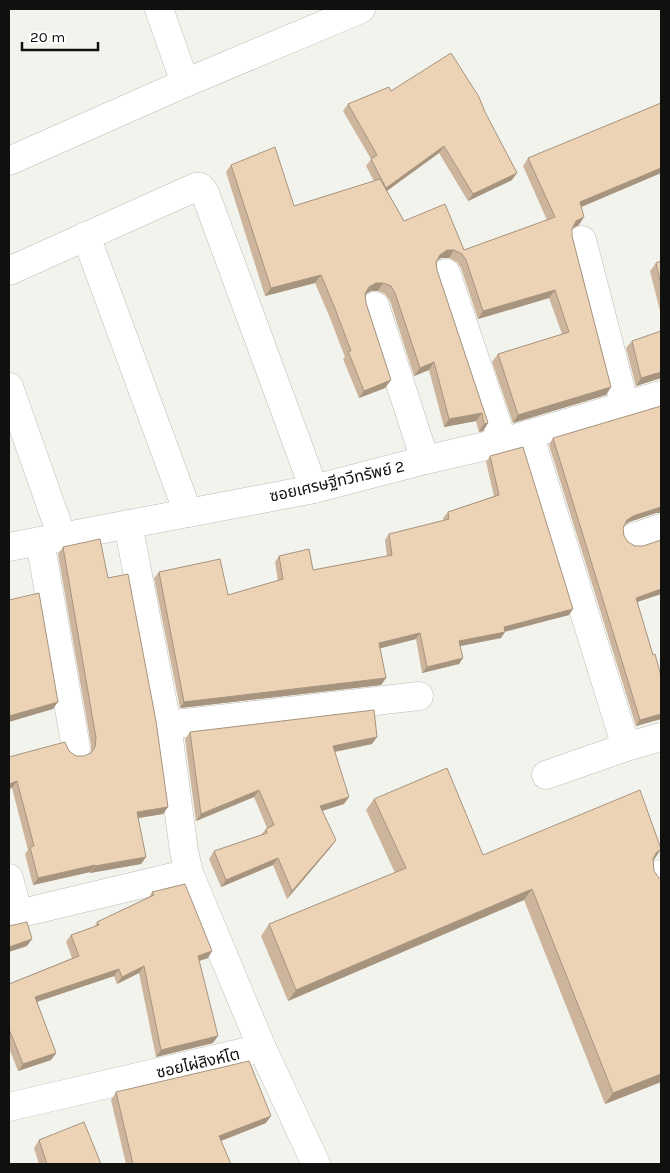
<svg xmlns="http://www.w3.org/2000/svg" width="670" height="1173" font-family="Karla,'Noto Sans Thai',sans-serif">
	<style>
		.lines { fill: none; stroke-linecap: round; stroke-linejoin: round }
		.minor-casing { stroke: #bdbcb7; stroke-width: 29 }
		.minor { stroke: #fff; stroke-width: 28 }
		.wall { fill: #ccb59c }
		.shaded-wall { fill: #a6947f }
		.building { fill: #edd3b5; stroke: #a6947f }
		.labels { text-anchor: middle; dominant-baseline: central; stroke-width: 4; stroke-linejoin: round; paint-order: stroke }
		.street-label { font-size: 16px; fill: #10100e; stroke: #fff }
	</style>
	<rect width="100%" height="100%" fill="#f3f3ed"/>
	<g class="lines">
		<!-- minor casing -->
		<g class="minor-casing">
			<g id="minor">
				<path d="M159 9 185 83"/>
				<path d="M9 161 185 83 361 9"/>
				<path d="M86 236 188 513"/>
				<path d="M582 240 625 406"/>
				<path d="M9 271 196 187H200L205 193 314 489"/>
				<path d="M446 273 503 442"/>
				<path d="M375 306 425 460"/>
				<path d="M9 387 62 537"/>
				<path d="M529 434 626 747 661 737"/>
				<path d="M128 524 167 725 184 851 189 873 262 1048 316 1164"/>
				<path d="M634 537 661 528"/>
				<path d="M40 541 76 748"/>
				<path d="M9 547 314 489 425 460 503 442 661 395"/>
				<path d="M167 725 419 696"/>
				<path d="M546 775 626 747"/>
				<path d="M660 874 661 877"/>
				<path d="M9 878 18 913"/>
				<path d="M9 916 189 873"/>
				<path d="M9 1107 262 1048"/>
			</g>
		</g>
		<!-- minor -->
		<use href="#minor" class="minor"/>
	</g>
	<!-- wall -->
	<g class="wall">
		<path d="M391 91 512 180 468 201 439 153 387 191 404 221 464 250 547 220 523 166 528 158 661 173 581 207 579 225 572 229V236L611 387 606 395 513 423 492 362 498 354 562 334 549 298 478 319 461 268 457 262 449 258H441L437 261V270L488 423 483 431 479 432 476 421 444 427 429 370 414 376 390 301 385 294 378 291H371L366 294V303L391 380 385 388 359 398 343 359 345 357 328 313 315 283 265 296 226 172 231 165 294 206 374 181 366 166 371 159 343 111 348 104Z"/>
		<path d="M661 261V315L650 271 656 263Z"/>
		<path d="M632 341 661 378 636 386 626 348Z"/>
		<path d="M553 438 656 513 629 522 625 525 623 528 624 536 661 594 637 602 653 655 661 676V719L636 726 549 445Z"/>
		<path d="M490 456 569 615 505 631 501 638 461 646 459 664 422 673 416 639 380 648 386 678 381 685 180 708 154 578 159 572 228 595 278 581 275 562 279 556 313 570 387 556 385 540 389 534 444 521 443 518 448 512 494 496 486 462Z"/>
		<path d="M63 547 108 578 168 807 163 814 138 818 146 857 141 864 90 873V872L33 885 25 854 28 850 12 788 9 757 69 751 76 756H84L91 753V745L58 554Z"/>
		<path d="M190 732 372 744 335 752 344 804 322 811 336 840 331 847 287 899 273 865 221 887 209 859 214 851 261 835 266 829 267 828 254 797 196 821 185 739Z"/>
		<path d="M374 799 483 855 661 849 653 861 654 871 659 878 661 879V1082L605 1104 524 900 288 1001 261 936 269 924 395 873 366 810Z"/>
		<path d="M152 892 212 951 208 958 199 961 213 1043 156 1057 139 973 117 984 114 976 37 1002 56 1053 51 1060 18 1071 9 1048V984L72 958 66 942 71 935 94 927 97 922 149 897Z"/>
		<path d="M116 1092 266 1123 221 1141 231 1164H126L111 1100Z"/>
		<path d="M39 1140 101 1164H39L34 1148Z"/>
	</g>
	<!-- shaded-wall -->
	<g class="shaded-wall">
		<path d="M444 146 439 153 381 195 386 188Z"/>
		<path d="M661 168V173L574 210 580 202Z"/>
		<path d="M517 173 512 180 468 201 473 194Z"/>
		<path d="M584 217 579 225 571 229 576 221Z"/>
		<path d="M447 250H454L449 258H441L435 262 440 255Z"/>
		<path d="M321 275 315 283 265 296 271 288Z"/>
		<path d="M376 283H383L378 291H371L364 295 369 287Z"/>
		<path d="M555 290 549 298 478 319 483 311Z"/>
		<path d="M434 362 429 370 414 376 420 368Z"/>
		<path d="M661 372V378L636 386 641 378Z"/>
		<path d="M391 380 385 388 359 398 364 391Z"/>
		<path d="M611 387 606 395 513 423 518 415Z"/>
		<path d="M482 413 476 421 444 427 449 419Z"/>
		<path d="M488 423 483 431 479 432 484 424Z"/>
		<path d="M661 507V513H656L629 522 623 526 627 520 633 516Z"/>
		<path d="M661 589V594L631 604 636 598Z"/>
		<path d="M573 609 569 615 500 633 504 627Z"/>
		<path d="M505 632 501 638 455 647 459 641Z"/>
		<path d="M420 633 416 639 374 650 379 643Z"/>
		<path d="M463 658 459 664 422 673 427 667Z"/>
		<path d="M386 678 381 685 180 708 184 702Z"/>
		<path d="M58 702 53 709 9 722V716Z"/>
		<path d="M661 714V719L636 726 640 720Z"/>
		<path d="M377 737 372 744 328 753 333 746Z"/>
		<path d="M17 781 12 788 9 789V784Z"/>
		<path d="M259 790 254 797 196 821 201 814Z"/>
		<path d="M349 797 344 804 315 813 320 806Z"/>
		<path d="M168 807 163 814 132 819 137 812Z"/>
		<path d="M336 840 331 847 287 899 292 891Z"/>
		<path d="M661 849 653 861 648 864 656 853Z"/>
		<path d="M146 857 141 864 90 873 95 866Z"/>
		<path d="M278 858 273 865 221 887 226 880Z"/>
		<path d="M95 865 90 872 33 885 38 878Z"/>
		<path d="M532 889 524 900 288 1001 296 990Z"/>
		<path d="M32 939 27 946 9 952V947Z"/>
		<path d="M212 951 208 958 193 963 198 956Z"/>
		<path d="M144 966 139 973 117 984 122 977Z"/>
		<path d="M119 969 114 976 30 1004 35 997Z"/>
		<path d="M218 1036 213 1043 156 1057 161 1050Z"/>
		<path d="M56 1053 51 1060 18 1071 23 1064Z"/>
		<path d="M661 1074V1082L605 1104 613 1093Z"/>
		<path d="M271 1116 266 1123 213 1144 219 1136Z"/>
	</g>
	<!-- building -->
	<g class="building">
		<path d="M451 53 479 97 485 112 517 173 473 194 444 146 386 188 371 159 377 155 348 104 389 87 391 91Z"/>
		<path d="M661 103V168L580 202 584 217 576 221 572 229V236L611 387 518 415 498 354 569 332 555 290 483 311 466 260 462 254 454 250H447L440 255 436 262 437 270 488 423 484 424 482 413 449 419 434 362 420 368 395 293 391 286 383 283H376L369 287 365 294 366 303 391 380 364 391 348 351H351L334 306 321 275 271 288 231 165 275 147 294 206 380 179 404 221 445 204 464 250 555 217 528 158Z"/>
		<path d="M661 261V285L656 263Z"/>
		<path d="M661 331V372L641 378 632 341Z"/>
		<path d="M661 406V507L633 516 627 520 623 528 624 536 628 542 635 546H643L661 540V589L636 598 653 655 655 654 661 676V714L640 720 553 438Z"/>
		<path d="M523 447 573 609 504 627 505 632 459 641 463 658 427 667 420 633 379 643 386 678 184 702 159 572 220 559 228 595 283 579 279 556 309 549 313 570 392 555 389 534 449 519 448 512 499 495 490 456Z"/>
		<path d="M100 539 108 578 128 574 156 721 168 807 137 812 146 857 95 866V865L38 878 30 847 34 846 17 781 9 784V757L65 742 69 751 76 756H84L91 753 95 747 96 738 63 547Z"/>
		<path d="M39 593 58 702 9 716V600Z"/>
		<path d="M374 710 377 737 333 746 349 797 320 806 336 840 292 891 278 858 226 880 214 851 267 833 266 829 274 825 259 790 201 814 190 732Z"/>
		<path d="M447 768 483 855 640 790 661 849 656 853 653 859 654 871 659 878 661 879V1074L613 1093 532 889 296 990 269 924 406 868 374 799Z"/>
		<path d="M185 884 212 951 198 956 218 1036 161 1050 144 966 122 977 119 969 35 997 56 1053 23 1064 9 1029V984L79 956 71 935 99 925 97 922 154 895 152 892Z"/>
		<path d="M27 922 32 939 9 947V926Z"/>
		<path d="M249 1061 271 1116 219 1136 231 1164H133L116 1092Z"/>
		<path d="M84 1122 101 1164H47L39 1140Z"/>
	</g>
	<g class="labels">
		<!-- street labels -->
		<g class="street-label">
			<text transform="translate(337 481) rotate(-13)">ซอยเศรษฐีทวีทรัพย์ 2</text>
			<text transform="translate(198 1063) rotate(-13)">ซอยไผ่สิงห์โต</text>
		</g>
	</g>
	<!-- border -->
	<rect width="670" height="1173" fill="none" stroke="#10100e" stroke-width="20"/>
	<!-- scale -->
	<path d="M22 42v8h76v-8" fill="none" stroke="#10100e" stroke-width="2.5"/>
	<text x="30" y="42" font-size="15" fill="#10100e" stroke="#ffffff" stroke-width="4" paint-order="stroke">20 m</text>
</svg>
